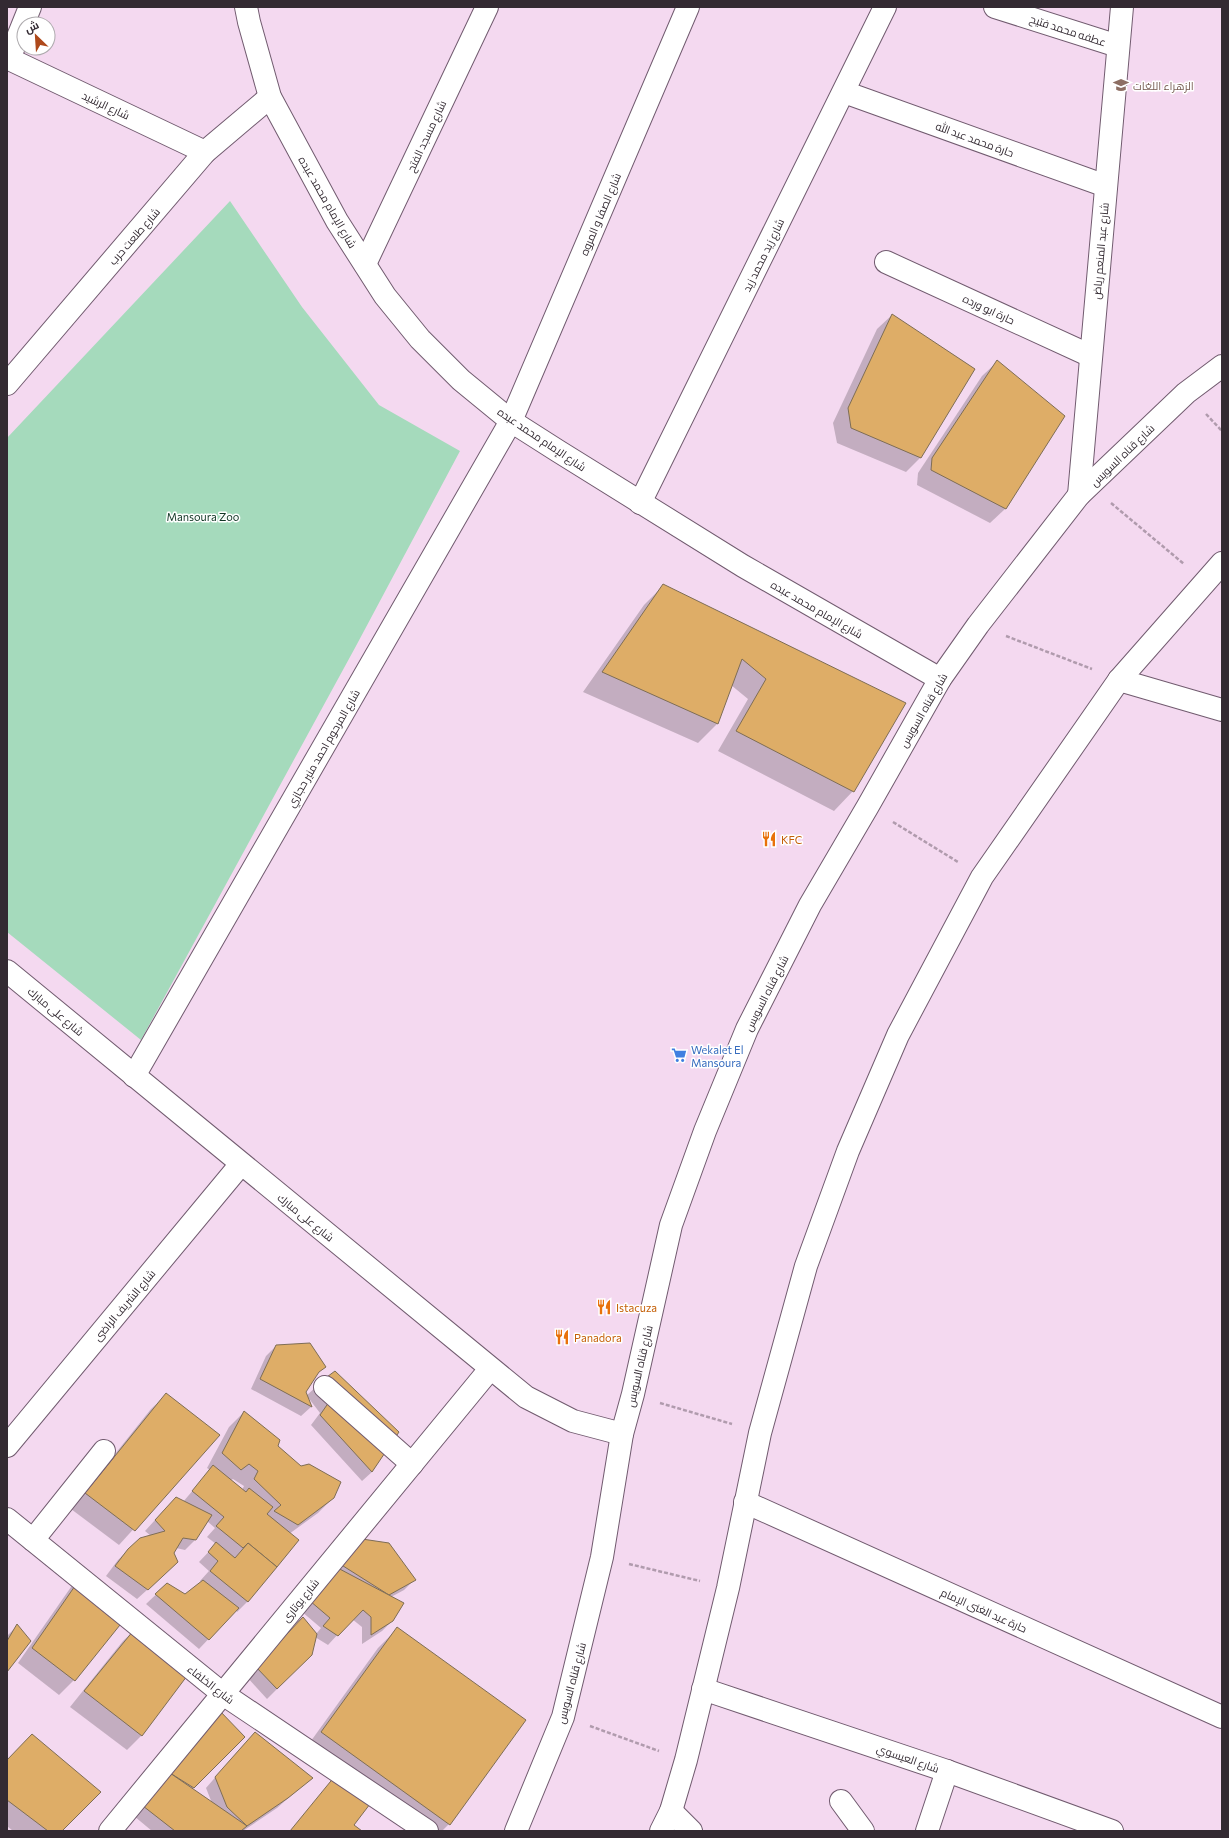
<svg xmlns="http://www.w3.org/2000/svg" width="1229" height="1838" font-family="Commissioner,Cairo,sans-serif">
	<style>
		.green { fill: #a5dabc }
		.shadow { fill: #0003; fill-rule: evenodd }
		.building { fill: #dead67; stroke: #7e6d55 }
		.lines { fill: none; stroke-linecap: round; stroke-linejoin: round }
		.minor-casing { stroke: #715b6f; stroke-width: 24 }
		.secondary-casing { stroke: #715b6f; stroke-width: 24 }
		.path { stroke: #b09bad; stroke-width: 2.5; stroke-dasharray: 4 2; stroke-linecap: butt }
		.minor { stroke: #fff; stroke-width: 22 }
		.secondary { stroke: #fff; stroke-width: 22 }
		.labels { text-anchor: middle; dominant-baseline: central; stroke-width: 3; stroke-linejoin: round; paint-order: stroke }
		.street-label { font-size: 11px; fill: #332a32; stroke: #fff }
		.education-label { font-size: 11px; fill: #785e54; stroke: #fff; text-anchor: start }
		.park-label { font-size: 11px; fill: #103624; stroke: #fff }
		.food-label { font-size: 11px; fill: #c56008; stroke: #fff; text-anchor: start }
		.shop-label { font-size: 11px; fill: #366cbe; stroke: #fff; text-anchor: start }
	</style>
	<rect width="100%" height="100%" fill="#f4d9f0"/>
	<!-- green -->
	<path class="green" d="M230 201 302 307 379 405 460 451 356 646 141 1040 7 932V438Z"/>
	<!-- shadow -->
	<g class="shadow">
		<path d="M892 315 921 457 906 472 837 443 833 423 877 329Z"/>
		<path d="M997 362 1064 416 1005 509 990 523 917 485 918 473 982 376Z"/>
		<path d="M664 585 904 703 853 791 834 811 718 751 748 699 731 685 717 724 698 743 583 692 644 605Z"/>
		<path d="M276 1346 324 1367 314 1377 304 1392 306 1396 317 1386 398 1432 372 1472 362 1481 311 1425 320 1413 307 1396 311 1407 301 1416 251 1389 266 1356Z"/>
		<path d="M166 1395 218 1436 119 1545 71 1509 151 1409Z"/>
		<path d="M244 1412 277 1446 334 1497 318 1513 289 1534 298 1541 247 1602 237 1612 236 1610 199 1649 146 1604 167 1584 185 1595 202 1582 200 1581 209 1571 199 1562 216 1544 207 1537 215 1528 207 1521 195 1540 185 1550 176 1548 167 1572 137 1599 106 1576 118 1560 128 1550 151 1536 145 1531 166 1508 176 1498 183 1502 210 1470 207 1468 229 1427ZM233 1479 244 1486 242 1490 231 1480Z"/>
		<path d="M352 1551 414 1580 404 1590 391 1597 393 1620 382 1631 362 1644V1627L352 1619 328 1645 315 1637 311 1655 267 1699 247 1677 294 1629 316 1634 321 1628 301 1611Z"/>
		<path d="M86 1572 74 1680 59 1695 18 1663 71 1587Z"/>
		<path d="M17 1626 7 1671V1636Z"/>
		<path d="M138 1627 195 1664 141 1736 127 1750 70 1707 123 1641Z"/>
		<path d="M397 1629 525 1720 449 1824 442 1831H412L303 1752 378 1648Z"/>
		<path d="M208 1720 243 1737 192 1789 212 1803 206 1788 245 1743 311 1778 277 1808 243 1831H152L134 1816Z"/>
		<path d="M7 1761 60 1831H13L7 1826Z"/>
		<path d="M335 1778 352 1825 361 1831H290Z"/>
	</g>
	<!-- building -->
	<g class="building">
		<path d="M892 314 975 369 921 458 851 428 848 408Z"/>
		<path d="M997 360 1065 416 1006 509 931 470 932 458Z"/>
		<path d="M663 584 906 703 854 792 736 731 766 679 742 659 718 724 602 672Z"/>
		<path d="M310 1343 326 1367 319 1372 306 1392 312 1407 260 1379 276 1345Z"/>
		<path d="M335 1371 399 1432 372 1472 320 1415 329 1402 316 1385Z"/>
		<path d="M166 1393 220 1435 135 1531 85 1493Z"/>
		<path d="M244 1411 280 1440 278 1446 301 1466 309 1464 341 1482 334 1498 298 1525 274 1511 281 1505 254 1479 258 1471 249 1464 241 1470 222 1453Z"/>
		<path d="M213 1465 246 1492 249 1488 273 1507 267 1514 299 1540 277 1567 248 1543 243 1548 216 1526 224 1517 192 1491Z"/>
		<path d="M176 1497 212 1515 196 1540 183 1538 174 1553 178 1562 148 1590 115 1566 128 1549 140 1538 165 1531 155 1520Z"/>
		<path d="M362 1539 389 1543 416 1580 389 1595 340 1564Z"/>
		<path d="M216 1542 235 1558 248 1543 277 1567 248 1602 210 1571 218 1561 208 1552Z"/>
		<path d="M334 1566 404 1603 393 1621 371 1635V1617L363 1610 338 1636 323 1626 330 1618 310 1601Z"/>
		<path d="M86 1570 132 1610 75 1681 32 1648Z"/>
		<path d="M203 1580 239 1608 209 1640 155 1594 167 1583 185 1594Z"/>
		<path d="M303 1617 317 1634 312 1655 277 1689 256 1667Z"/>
		<path d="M17 1624 31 1641 7 1672V1641Z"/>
		<path d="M138 1625 196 1664 142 1736 84 1691Z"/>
		<path d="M397 1627 526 1720 450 1825 321 1732Z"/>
		<path d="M218 1709 245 1737 194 1788 170 1773Z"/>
		<path d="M255 1732 313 1778 288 1798 247 1826 227 1807 215 1777Z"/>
		<path d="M32 1734 101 1792 62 1831H48L7 1800V1760Z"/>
		<path d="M170 1773 247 1826 241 1831H175L143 1806Z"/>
		<path d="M335 1776 370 1804 354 1825 362 1831H290Z"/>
	</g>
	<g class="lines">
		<!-- minor casing -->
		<g class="minor-casing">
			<g id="minor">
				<path d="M995 7 1118 46"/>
				<path d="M7 58 205 152"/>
				<path d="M9 59 30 7"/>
				<path d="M844 92 1106 186"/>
				<path d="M886 262 1091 356"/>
				<path d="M365 264 487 7"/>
				<path d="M7 384 205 152 270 97"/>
				<path d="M1079 495 1122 7"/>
				<path d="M640 503 885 7"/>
				<path d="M1119 680 1222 710"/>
				<path d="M7 971 526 1397 573 1421 622 1434"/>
				<path d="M134 1076 511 421 688 7"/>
				<path d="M325 1387 412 1464"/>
				<path d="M7 1446 241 1164"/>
				<path d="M745 1502 1222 1717"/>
				<path d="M7 1519 223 1694 427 1831"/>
				<path d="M33 1540 104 1451"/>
				<path d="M703 1689 947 1771 1112 1831"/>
				<path d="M841 1801 863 1831"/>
				<path d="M671 1811 691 1831"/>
				<path d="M110 1831 490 1369"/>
				<path d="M927 1831 947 1771"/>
			</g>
		</g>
		<!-- secondary casing -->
		<g class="secondary-casing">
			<g id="secondary">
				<path d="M246 7 249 22 270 97 337 221 385 296 420 339 461 380 511 421 558 451 743 566 940 679"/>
				<path d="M516 1831 563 1717 602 1557 622 1434 633 1394 671 1225 705 1131 747 1029 810 905 868 806 940 679 978 625 1079 495 1186 393 1222 366"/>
				<path d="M661 1831 671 1811 686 1760 728 1588 760 1433 806 1266 848 1151 898 1035 982 877 1119 680 1222 563"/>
			</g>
		</g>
		<!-- path -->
		<g class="path">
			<path d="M1206 414 1222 431"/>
			<path d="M1111 503 1184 564"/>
			<path d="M1006 636 1092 669"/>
			<path d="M893 822 958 862"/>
			<path d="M660 1403 732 1424"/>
			<path d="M629 1564 700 1581"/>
			<path d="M590 1726 659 1751"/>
		</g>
		<!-- minor -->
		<use href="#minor" class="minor"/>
		<!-- secondary -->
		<use href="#secondary" class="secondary"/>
	</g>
	<!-- icons -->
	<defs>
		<g id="school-bare" transform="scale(1.2)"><path d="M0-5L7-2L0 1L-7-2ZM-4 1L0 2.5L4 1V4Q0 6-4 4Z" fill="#8d6e63" stroke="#fff" stroke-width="2.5" paint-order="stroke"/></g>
		<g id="restaurant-bare" transform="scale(1.2)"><path d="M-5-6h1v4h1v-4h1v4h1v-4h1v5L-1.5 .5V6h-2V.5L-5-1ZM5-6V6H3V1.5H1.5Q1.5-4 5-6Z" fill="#e8710a" stroke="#fff" stroke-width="2.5" paint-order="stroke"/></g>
		<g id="supermarket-bare" transform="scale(1.2)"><path d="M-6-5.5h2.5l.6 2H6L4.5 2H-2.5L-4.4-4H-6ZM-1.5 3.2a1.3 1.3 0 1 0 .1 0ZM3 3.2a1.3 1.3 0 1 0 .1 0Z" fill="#3f7fe0" stroke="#fff" stroke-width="2.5" paint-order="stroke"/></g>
	</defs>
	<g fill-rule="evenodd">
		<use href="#school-bare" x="1121" y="85"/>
		<use href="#restaurant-bare" x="769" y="839"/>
		<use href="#supermarket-bare" x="679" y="1055"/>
		<use href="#restaurant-bare" x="604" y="1307"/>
		<use href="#restaurant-bare" x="562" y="1337"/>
	</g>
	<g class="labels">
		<!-- street labels -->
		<g class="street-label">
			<text transform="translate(1068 30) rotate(18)">عطفه محمد فتيح</text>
			<text transform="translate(106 105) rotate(25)">شارع الرشيد</text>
			<text transform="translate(426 136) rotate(-65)">شارع مسجد الفتح</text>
			<text transform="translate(975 139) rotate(20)">حارة محمد عبد الله</text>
			<text transform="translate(328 202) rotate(60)">شارع الإمام محمد عبده</text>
			<text transform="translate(600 214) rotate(-67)">شارع الصفا و المروه</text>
			<text transform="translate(134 236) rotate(-49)">شارع طلعت حرب</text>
			<text transform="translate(1100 251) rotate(-85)">شارع عبد المنعم رياض</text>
			<text transform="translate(763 255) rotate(-64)">شارع زيد محمد زيد</text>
			<text transform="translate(989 309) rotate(25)">حارة ابو ورده</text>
			<text transform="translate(542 439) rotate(34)">شارع الإمام محمد عبده</text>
			<text transform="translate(1122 455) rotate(-44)">شارع قناه السويس</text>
			<text transform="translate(817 609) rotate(30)">شارع الإمام محمد عبده</text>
			<text transform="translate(923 710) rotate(-60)">شارع قناه السويس</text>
			<text transform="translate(323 748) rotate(-60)">شارع المرحوم احمد منير حجازي</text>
			<text transform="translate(766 993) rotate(-63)">شارع قناه السويس</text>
			<text transform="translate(56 1011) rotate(40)">شارع على مبارك</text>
			<text transform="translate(306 1217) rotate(39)">شارع على مبارك</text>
			<text transform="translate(124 1305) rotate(-50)">شارع الشريف الراضى</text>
			<text transform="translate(639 1366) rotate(-77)">شارع قناه السويس</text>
			<text transform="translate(300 1600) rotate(-51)">شارع بوتارى</text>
			<text transform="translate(984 1610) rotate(24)">حارة عبد الغنى الإمام</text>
			<text transform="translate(571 1683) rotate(-75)">شارع قناه السويس</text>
			<text transform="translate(211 1684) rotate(38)">شارع الخلفاء</text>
			<text transform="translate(908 1758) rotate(19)">شارع العيسوي</text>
		</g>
		<!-- education labels -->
		<g class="education-label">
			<text x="1133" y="85">الزهراء اللغات</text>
		</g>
		<!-- park labels -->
		<g class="park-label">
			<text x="203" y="516">Mansoura Zoo</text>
		</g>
		<!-- food labels -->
		<g class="food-label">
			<text x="781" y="839">KFC</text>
			<text x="616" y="1307">Istacuza</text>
			<text x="574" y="1337">Panadora</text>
		</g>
		<!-- shop labels -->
		<g class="shop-label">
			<text x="691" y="1049">Wekalet El<tspan x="691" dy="13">Mansoura</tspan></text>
		</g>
	</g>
	<!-- border -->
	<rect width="1229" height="1838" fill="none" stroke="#332a32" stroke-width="16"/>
	<!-- north arrow -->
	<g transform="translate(36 36) rotate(335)"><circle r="19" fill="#ffffff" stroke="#adaaad"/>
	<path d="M0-3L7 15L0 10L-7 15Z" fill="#ae491b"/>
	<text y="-6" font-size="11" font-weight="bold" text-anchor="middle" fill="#332a32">ش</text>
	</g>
</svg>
